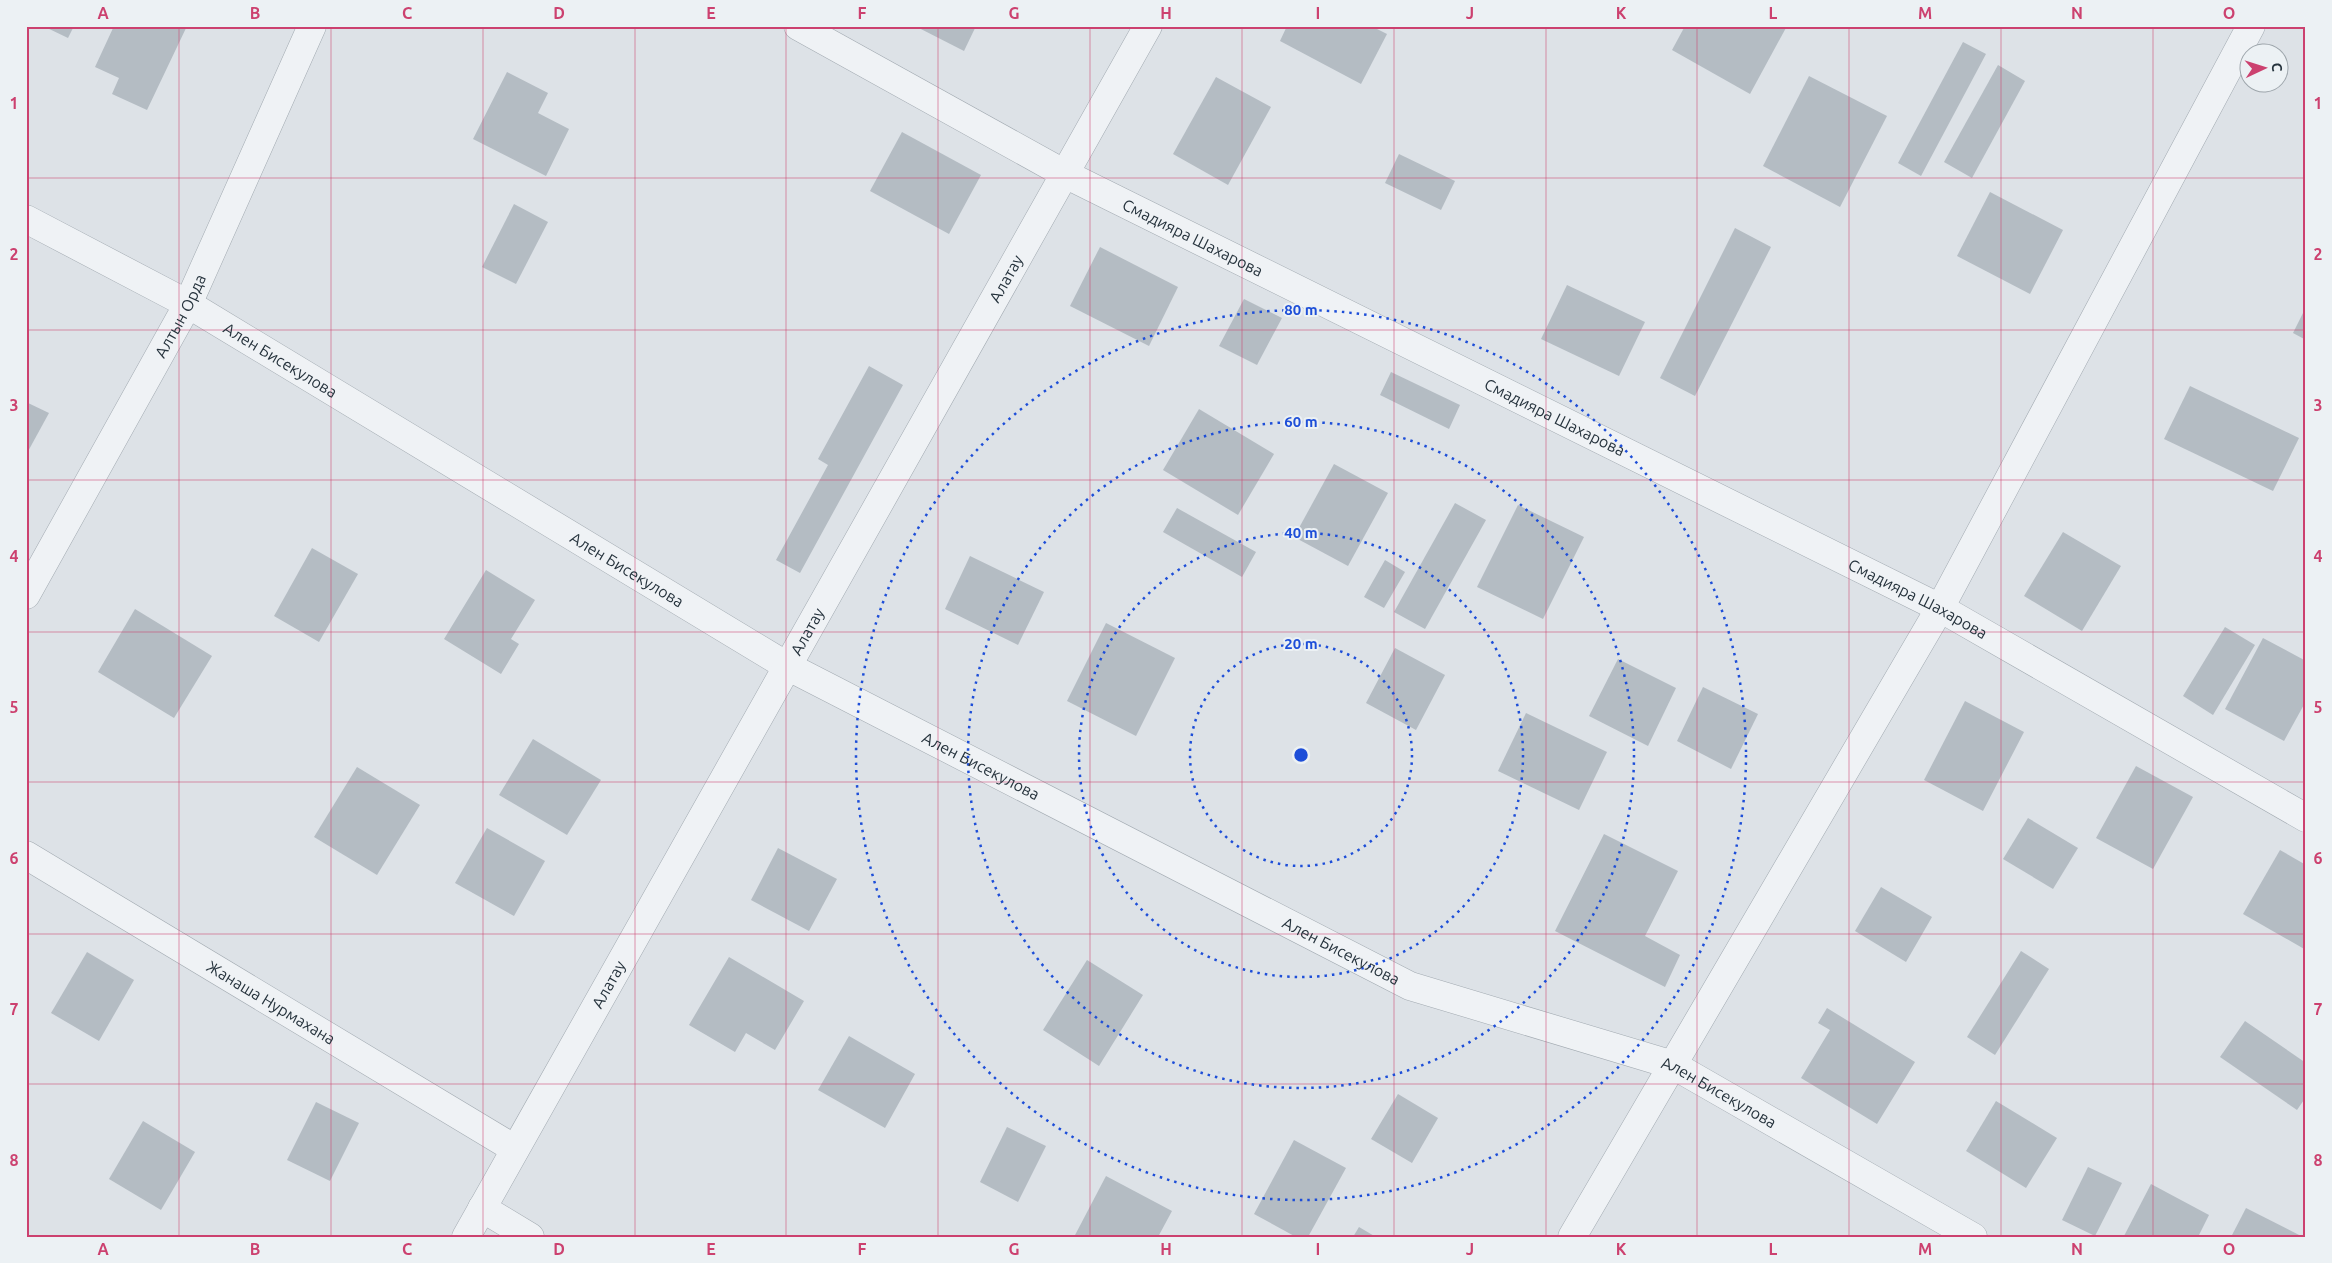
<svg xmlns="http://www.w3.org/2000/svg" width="2332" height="1263" font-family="Ubuntu,sans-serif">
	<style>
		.building { fill: #b4bcc3 }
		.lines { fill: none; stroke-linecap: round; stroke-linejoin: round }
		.street-casing { stroke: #a2aab1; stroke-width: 29 }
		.street { stroke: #eff2f5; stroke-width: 28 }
		.grid { fill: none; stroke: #cc416f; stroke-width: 1; stroke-opacity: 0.55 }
		.ring { fill: none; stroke: #1d4ed8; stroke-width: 2.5; stroke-dasharray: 2.5 5 }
		.labels { text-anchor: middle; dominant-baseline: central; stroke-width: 4; stroke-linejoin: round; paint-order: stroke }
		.street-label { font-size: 16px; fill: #26333d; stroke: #ecf1f4 }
		.centre { fill: #1d4ed8; stroke: #ecf1f4; stroke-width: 2.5 }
		.ring-label { font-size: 15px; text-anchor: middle; font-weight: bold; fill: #1d4ed8; stroke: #ecf1f4; stroke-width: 4; stroke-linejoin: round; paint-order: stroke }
		.neatline { fill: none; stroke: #cc416f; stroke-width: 2 }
		.grid-label { font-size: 16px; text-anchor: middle; font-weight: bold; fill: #cc416f }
	</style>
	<rect width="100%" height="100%" fill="#dde2e7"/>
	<!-- building -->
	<g class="building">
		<path d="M43 26H74L68 38Z"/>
		<path d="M114 26H187L147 110 112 94 119 78 95 67Z"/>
		<path d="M915 26H976L964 51Z"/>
		<path d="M1287 26H1371L1387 34 1361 84 1280 41Z"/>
		<path d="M1685 26H1787L1750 94 1672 50Z"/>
		<path d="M1963 42 1986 54 1921 176 1898 163Z"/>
		<path d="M1998 65 2025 81 1972 178 1944 162Z"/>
		<path d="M507 72 548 93 538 113 569 129 546 176 473 139Z"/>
		<path d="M1809 76 1887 116 1840 207 1763 166Z"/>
		<path d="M1216 77 1271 107 1228 185 1173 154Z"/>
		<path d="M902 132 981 175 949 234 870 191Z"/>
		<path d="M1399 154 1455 181 1441 210 1385 183Z"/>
		<path d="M1990 192 2063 230 2030 294 1957 256Z"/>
		<path d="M514 204 548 222 516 284 482 267Z"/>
		<path d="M1735 228 1771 247 1695 396 1660 378Z"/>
		<path d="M1100 247 1178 287 1149 346 1070 306Z"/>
		<path d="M1567 285 1645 322 1619 376 1541 339Z"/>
		<path d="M1244 299 1282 318 1257 365 1219 346Z"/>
		<path d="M2306 307V340L2293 333Z"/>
		<path d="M869 366 903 385 800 573 776 560 828 465 818 459Z"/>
		<path d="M1391 372 1460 405 1449 429 1380 395Z"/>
		<path d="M2190 386 2299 438 2273 491 2164 439Z"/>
		<path d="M26 402 49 413 26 455Z"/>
		<path d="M1199 409 1274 454 1238 515 1163 470Z"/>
		<path d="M1334 464 1388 493 1348 566 1294 537Z"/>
		<path d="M1455 503 1486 520 1425 629 1394 612Z"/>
		<path d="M1518 505 1584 537 1543 619 1477 587Z"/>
		<path d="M1177 508 1256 552 1242 577 1163 532Z"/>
		<path d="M2063 532 2121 566 2082 631 2024 596Z"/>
		<path d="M312 548 358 574 319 642 274 616Z"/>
		<path d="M970 556 1044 592 1018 645 945 609Z"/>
		<path d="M1385 560 1405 572 1384 608 1364 597Z"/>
		<path d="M486 570 535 600 511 639 519 644 501 674 444 639Z"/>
		<path d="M135 609 212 656 174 718 98 672Z"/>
		<path d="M1106 623 1175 658 1136 736 1067 701Z"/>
		<path d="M2225 627 2255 645 2213 715 2183 696Z"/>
		<path d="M2263 638 2306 661V701L2284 741 2225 709Z"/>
		<path d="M1395 648 1445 675 1416 730 1366 703Z"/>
		<path d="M1618 659 1676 688 1648 746 1589 716Z"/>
		<path d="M1703 687 1758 714 1731 769 1677 741Z"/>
		<path d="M1965 701 2024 732 1983 811 1924 780Z"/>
		<path d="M1526 713 1607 752 1579 810 1498 771Z"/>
		<path d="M533 739 601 780 567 835 499 795Z"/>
		<path d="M2136 766 2193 797 2153 869 2096 838Z"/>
		<path d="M357 767 420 805 377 875 314 837Z"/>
		<path d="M2028 818 2078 848 2053 889 2003 859Z"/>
		<path d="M487 828 545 861 514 916 455 883Z"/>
		<path d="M1604 834 1678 871 1645 936 1680 955 1665 987 1555 931Z"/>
		<path d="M778 848 837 879 809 931 751 900Z"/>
		<path d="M2280 850 2306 865V950L2243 914Z"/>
		<path d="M1881 887 1932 917 1906 962 1855 931Z"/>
		<path d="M2021 951 2049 969 1995 1055 1967 1037Z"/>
		<path d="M87 952 134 980 99 1041 51 1013Z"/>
		<path d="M729 957 804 1001 775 1050 746 1033 735 1052 689 1025Z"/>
		<path d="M1087 960 1143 995 1099 1066 1043 1030Z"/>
		<path d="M1827 1008 1915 1062 1877 1124 1801 1078 1830 1030 1818 1023Z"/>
		<path d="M2245 1021 2306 1063V1097L2297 1110 2220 1057Z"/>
		<path d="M849 1036 915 1074 885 1128 818 1090Z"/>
		<path d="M1398 1094 1438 1118 1412 1163 1371 1139Z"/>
		<path d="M1996 1101 2057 1138 2026 1188 1966 1151Z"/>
		<path d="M316 1102 359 1123 330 1181 287 1160Z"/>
		<path d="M143 1121 195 1152 161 1210 109 1179Z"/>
		<path d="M1007 1127 1046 1146 1018 1202 980 1182Z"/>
		<path d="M1294 1140 1346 1168 1308 1237H1296L1254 1214Z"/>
		<path d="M2088 1167 2122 1183 2095 1236 2062 1220Z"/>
		<path d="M1106 1176 1172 1211 1158 1237H1074Z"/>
		<path d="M2151 1184 2209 1215 2198 1237 2124 1236Z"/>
		<path d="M2246 1208 2303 1237H2231Z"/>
		<path d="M1359 1227 1376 1237H1353Z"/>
	</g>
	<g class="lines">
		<!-- street casing -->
		<g class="street-casing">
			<g id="street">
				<path id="s1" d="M798 26 1065 174 1940 608 2306 818"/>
				<path id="s2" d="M26 219 188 304 787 666 1410 986 1673 1065 1973 1237"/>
				<path id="s3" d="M26 595 188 304 312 26"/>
				<path id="s4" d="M26 855 515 1149"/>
				<path d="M482 1208 530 1237"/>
				<path id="s5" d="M466 1237 1148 26"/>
				<path d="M1572 1237 1940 608 2251 26"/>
			</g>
		</g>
		<!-- street -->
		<use href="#street" class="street"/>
	</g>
	<!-- grid -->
	<path class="grid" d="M179 26V1237M331 26V1237M483 26V1237M635 26V1237M786 26V1237M938 26V1237M1090 26V1237M1242 26V1237M1394 26V1237M1546 26V1237M1697 26V1237M1849 26V1237M2001 26V1237M2153 26V1237M26 178H2306M26 330H2306M26 480H2306M26 632H2306M26 782H2306M26 934H2306M26 1084H2306"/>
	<!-- distance rings -->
	<g class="ring">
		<circle cx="1301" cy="755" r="111"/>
		<circle cx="1301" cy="755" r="222"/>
		<circle cx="1301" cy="755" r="333"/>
		<circle cx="1301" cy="755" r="445"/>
	</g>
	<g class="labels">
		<!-- street labels -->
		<g class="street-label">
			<text stroke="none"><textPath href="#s1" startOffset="448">Смадияра Шахарова</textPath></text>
			<text stroke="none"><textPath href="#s5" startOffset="1100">Алатау</textPath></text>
			<text stroke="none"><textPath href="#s3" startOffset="319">Алтын Орда</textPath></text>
			<text stroke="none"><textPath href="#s2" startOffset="291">Ален Бисекулова</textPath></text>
			<text stroke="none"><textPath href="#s1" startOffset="852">Смадияра Шахарова</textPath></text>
			<text stroke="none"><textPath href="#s2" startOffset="696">Ален Бисекулова</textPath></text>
			<text stroke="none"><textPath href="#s1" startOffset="1258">Смадияра Шахарова</textPath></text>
			<text stroke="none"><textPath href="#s5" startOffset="695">Алатау</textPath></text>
			<text stroke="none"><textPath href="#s2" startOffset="1101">Ален Бисекулова</textPath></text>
			<text stroke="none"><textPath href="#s2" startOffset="1506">Ален Бисекулова</textPath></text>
			<text stroke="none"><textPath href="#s5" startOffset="290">Алатау</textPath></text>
			<text stroke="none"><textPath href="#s4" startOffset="286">Жанаша Нурмахана</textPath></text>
			<text stroke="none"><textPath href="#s2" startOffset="1911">Ален Бисекулова</textPath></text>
		</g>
	</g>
	<circle cx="1301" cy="755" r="8" class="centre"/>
	<g class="ring-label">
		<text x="1301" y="315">80 m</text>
		<text x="1301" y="427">60 m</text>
		<text x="1301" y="538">40 m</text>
		<text x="1301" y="649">20 m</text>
	</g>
	<!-- border -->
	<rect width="2332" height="1263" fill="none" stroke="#ecf1f4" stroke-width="55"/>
	<!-- north arrow -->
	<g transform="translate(2264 68) rotate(86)"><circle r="24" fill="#ecf1f4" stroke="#9da5ab"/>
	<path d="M0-4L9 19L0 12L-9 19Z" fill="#cc416f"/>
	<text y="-8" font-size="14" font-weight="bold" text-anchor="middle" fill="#26333d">С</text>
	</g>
	<rect x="28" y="28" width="2276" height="1208" class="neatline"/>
	<g class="grid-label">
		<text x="103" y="19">A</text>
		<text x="255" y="19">B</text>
		<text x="407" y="19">C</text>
		<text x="559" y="19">D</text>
		<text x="711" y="19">E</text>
		<text x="862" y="19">F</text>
		<text x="1014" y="19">G</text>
		<text x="1166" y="19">H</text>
		<text x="1318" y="19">I</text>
		<text x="1470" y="19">J</text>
		<text x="1621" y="19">K</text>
		<text x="1773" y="19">L</text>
		<text x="1925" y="19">M</text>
		<text x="2077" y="19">N</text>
		<text x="2229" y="19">O</text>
		<text x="14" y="109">1</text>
		<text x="2318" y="109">1</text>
		<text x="14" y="260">2</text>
		<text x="2318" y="260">2</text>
		<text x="14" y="411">3</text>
		<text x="2318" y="411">3</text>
		<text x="14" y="562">4</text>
		<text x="2318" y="562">4</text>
		<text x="14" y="713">5</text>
		<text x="2318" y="713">5</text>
		<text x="14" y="864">6</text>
		<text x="2318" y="864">6</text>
		<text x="14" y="1015">7</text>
		<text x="2318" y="1015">7</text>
		<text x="14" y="1166">8</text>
		<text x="2318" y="1166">8</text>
		<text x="103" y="1255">A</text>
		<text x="255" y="1255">B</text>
		<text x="407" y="1255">C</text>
		<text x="559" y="1255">D</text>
		<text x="711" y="1255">E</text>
		<text x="862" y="1255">F</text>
		<text x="1014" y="1255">G</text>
		<text x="1166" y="1255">H</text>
		<text x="1318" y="1255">I</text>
		<text x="1470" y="1255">J</text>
		<text x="1621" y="1255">K</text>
		<text x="1773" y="1255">L</text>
		<text x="1925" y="1255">M</text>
		<text x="2077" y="1255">N</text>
		<text x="2229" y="1255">O</text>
	</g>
</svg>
